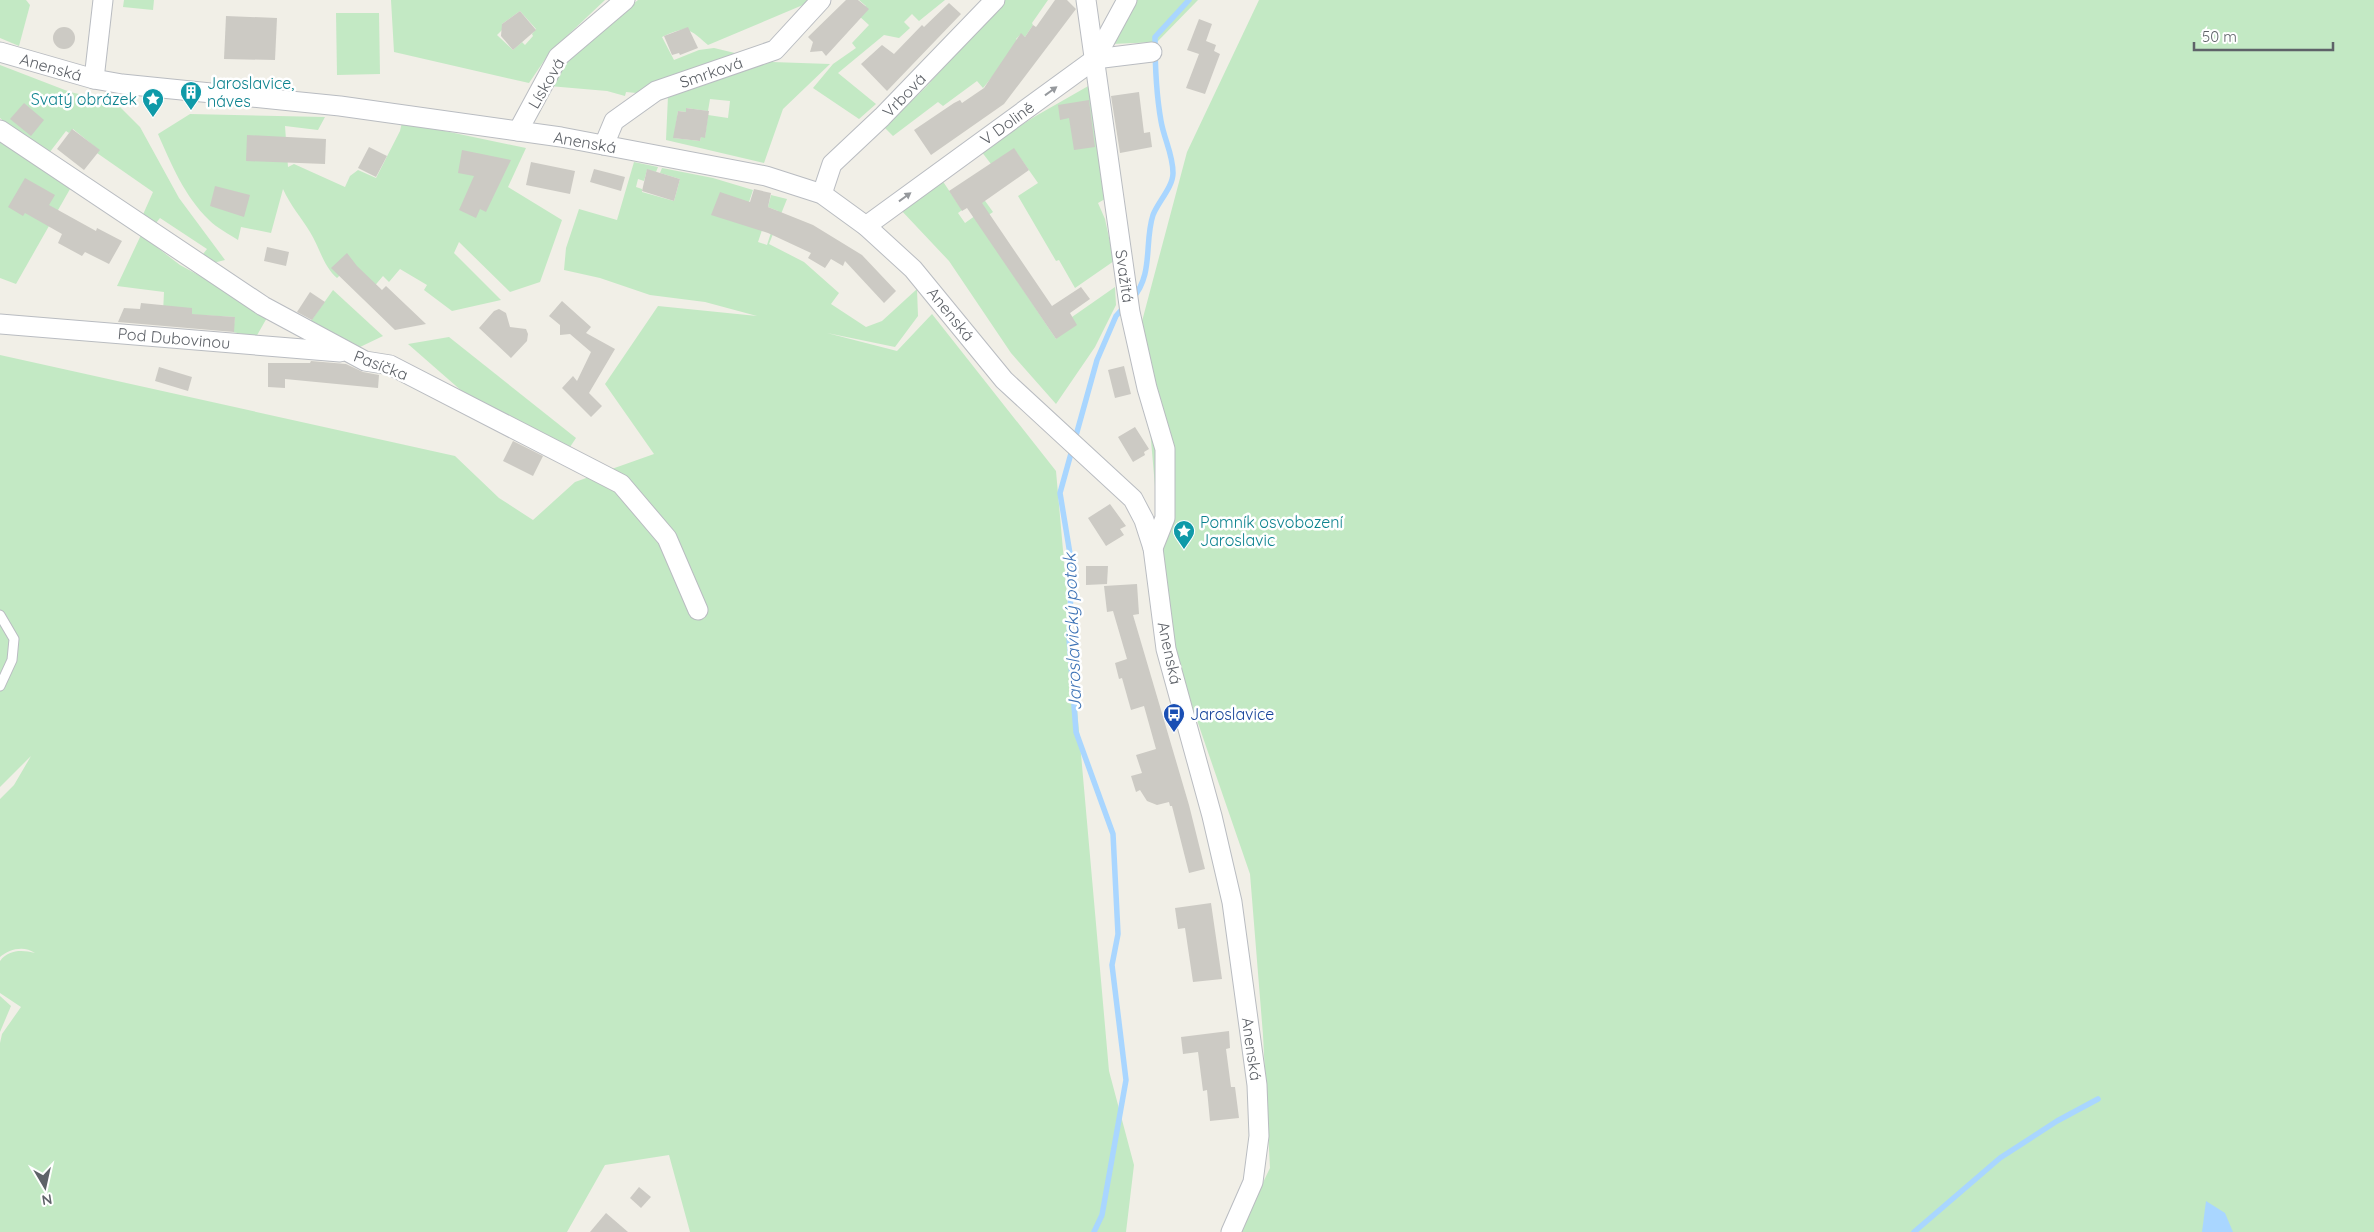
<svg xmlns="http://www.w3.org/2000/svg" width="2374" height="1232" font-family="Quicksand,sans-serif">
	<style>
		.green { fill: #c3e9c4; fill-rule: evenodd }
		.water { fill: #a9d6ff }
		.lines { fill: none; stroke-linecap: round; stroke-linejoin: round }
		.stream { stroke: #a9d6ff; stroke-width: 5.5 }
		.building { fill: #cccac4 }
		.lane-casing { stroke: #b9bcc1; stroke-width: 11 }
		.street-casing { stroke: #b9bcc1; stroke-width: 21 }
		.lane { stroke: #fff; stroke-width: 9 }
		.street { stroke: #fff; stroke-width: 19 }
		.oneway { fill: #96999d }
		.labels { text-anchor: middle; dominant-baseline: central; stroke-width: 5; stroke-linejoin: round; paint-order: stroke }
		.street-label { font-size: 16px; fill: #5e6268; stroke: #fff }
		.culture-label { font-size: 16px; fill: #0d838f; stroke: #fff; text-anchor: start }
		.transit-label { font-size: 16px; fill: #164399; stroke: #fff; text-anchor: start }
		.water-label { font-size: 18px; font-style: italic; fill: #4075b7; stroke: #fff }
	</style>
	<rect width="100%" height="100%" fill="#f1efe7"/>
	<!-- green -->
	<g class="green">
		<path d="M0 0H26L30 5 19 46 0 38Z"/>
		<path d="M124 0H154L153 10 123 7Z"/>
		<path d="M391 0H605L550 52 529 83 394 52ZM520 11 536 29 532 34 533 36 525 45 522 42 513 50 497 35 503 29 502 24Z"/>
		<path d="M638 0H808L810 2 708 45C688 28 688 25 662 37L674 60 699 50 714 48 772 62 830 64 783 109 764 163 666 140 668 96 626 92 625 96 607 91 549 86 583 43ZM710 99 730 101 728 118 708 115 705 137H701L700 141 674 138 678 111 686 112V108L708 111Z"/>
		<path d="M859 0H945L919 21 912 14 904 22 910 28 899 38 884 35 838 73 876 104 859 119 813 88 833 64 856 48 852 43 869 25 858 15 866 6Z"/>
		<path d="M1004 0H1048L1032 23 1033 25 1025 37 1021 34 1016 39 1020 43 983 88 977 81 943 106 938 102 893 136 884 127 926 87Z"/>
		<path d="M1129 0H1198L1157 42 1112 44Z"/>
		<path d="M1259 0H2374V1232H1239L1270 1168 1263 1035 1250 874 1168 636 1141 325 1187 152Z"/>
		<path d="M336 13H379L380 74 337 75Z"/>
		<path d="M0 65 70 92 115 102 140 127 179 198 225 260 213 263 200 258 207 249 160 218 152 228 141 219 153 192 97 153 99 150 73 129 69 133 66 131 46 157 0 118Z"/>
		<path d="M1090 85 1105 199 1098 203 1105 219 1114 261 1075 288 1059 260 1056 261 1018 196 1038 183 1014 149 991 164 981 151 1034 117Z"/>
		<path d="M190 114 325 117 318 130 285 126 288 167 294 164 345 187 350 176 358 170 376 178 400 131 402 122 526 148 508 187 562 220 540 282 510 292 459 242 454 253 501 300 452 311 424 290 427 285 400 269 389 282 383 276 372 289 351 265 337 278C323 266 320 248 310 232 301 217 290 205 283 189L271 233 241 227 238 240C229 234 217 228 209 220 185 197 171 164 158 134Z"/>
		<path d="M0 135 70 189 16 284 0 278Z"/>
		<path d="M634 162 658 167 656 172 647 170 644 181 638 179 636 187 642 189V192L674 201 680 179 660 173 662 168 713 178 753 190 743 220 763 227 758 242 767 245 778 211 768 207 771 195 787 199 769 244 804 262 839 293 831 304 866 327 882 321 917 289 918 316 895 347 827 333 897 351 932 314 1056 471 1109 1071 1134 1165 1126 1232H690L669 1155 605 1165 567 1232H0V1043L2 1034 21 1007 0 993V961C9 949 23 950 35 953 24 945 9 949 0 957V799L14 785 31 756 0 787V355L455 456 499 498 533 520 575 482 654 454 605 384 658 306 757 316 705 302 650 295 600 278 564 270 566 248 579 209 617 220Z"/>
		<path d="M940 177 962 210 958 213 965 223 979 213 973 203 983 198 993 212 978 222 1056 339 1072 317 1115 287 1116 305 1095 347 1056 404 1011 353 949 261 900 209Z"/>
		<path d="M141 235 180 265 235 295 268 316 256 337 233 332 235 317 163 313 164 292 117 286Z"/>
		<path d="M333 290 383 336 360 347 344 346 306 328Z"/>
		<path d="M449 337 576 438 570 447 544 437 464 393 408 344Z"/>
		<path d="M0 996 11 1006 0 1032Z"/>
	</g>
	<!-- water -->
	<path class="water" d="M2206 1201 2225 1213 2233 1232H2202Z"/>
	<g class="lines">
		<!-- stream -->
		<g class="stream">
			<path d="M1132 299C1154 275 1144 242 1153 215 1158 202 1173 187 1173 173 1173 154 1164 139 1161 121 1156 93 1155 65 1155 37L1189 0"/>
			<path d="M1094 1232 1102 1215 1126 1080 1112 965 1118 934 1113 834 1076 732 1069 638 1072 566 1060 493 1097 360 1116 316 1124 307"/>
			<path d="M1914 1232 2000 1158 2057 1121 2098 1099"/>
		</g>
	</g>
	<!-- building -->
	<g class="building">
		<path d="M846 0H858L869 9 826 56 822 51 810 52 813 42 808 37Z"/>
		<path d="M1055 0H1067L1076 9 1004 104 931 155 914 130 954 103 960 100 962 103 984 88 1021 33 1025 37 1033 25 1036 27Z"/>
		<path d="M949 3 961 14 887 91 861 64 882 45 894 54 922 25 924 27Z"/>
		<path d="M520 11 536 30 513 50 501 36 502 24Z"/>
		<path d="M226 16 277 18 275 60 224 59Z"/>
		<path d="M1199 19 1212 24 1206 41 1216 45 1214 51 1220 54 1205 94 1186 88 1199 54 1187 50Z"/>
		<circle cx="64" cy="38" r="11"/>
		<path d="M688 27 698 48 680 55 679 53 672 55 664 36Z"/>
		<path d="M1139 92 1144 133 1150 132 1152 147 1120 153 1111 96Z"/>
		<path d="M1089 100 1095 147 1074 150 1069 118 1060 120 1058 105Z"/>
		<path d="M24 103 44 120 31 136 10 119Z"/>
		<path d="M686 108 709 111 705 138 701 137 700 141 673 138 678 111 686 112Z"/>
		<path d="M72 129 100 150 84 170 57 149Z"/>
		<path d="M247 135 326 139 325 164 246 161Z"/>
		<path d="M369 147 387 156 376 177 358 168Z"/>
		<path d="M1014 148 1029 170 982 203 1052 306 1081 287 1090 299 1070 313 1077 325 1056 339 967 208 962 211 949 191Z"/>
		<path d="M462 150 511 160 486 212 480 209 476 218 459 210 474 176 458 173Z"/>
		<path d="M531 162 575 171 570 194 526 185Z"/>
		<path d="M594 169 625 177 621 191 590 182Z"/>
		<path d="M647 169 680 179 674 201 642 191Z"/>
		<path d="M25 178 55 195 49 205 96 231 97 228 122 241 109 264 85 252 82 256 58 243 62 234 25 213 23 216 8 207Z"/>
		<path d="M215 186 250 195 244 217 210 206Z"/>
		<path d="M754 189 771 193 768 207 813 225 862 255 896 291 884 303 845 261 843 266 831 259 825 268 808 258 811 253 768 233 711 215 720 192 750 202Z"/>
		<path d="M267 247 289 252 286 266 264 261Z"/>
		<path d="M347 253 357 266 382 290 386 286 426 324 395 330 331 268Z"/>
		<path d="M310 292 325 302 312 320 297 312Z"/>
		<path d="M562 301 591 327 586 333 615 349 589 393 602 406 591 417 562 388 573 376 577 381 591 352 570 334 560 335V325L549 316Z"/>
		<path d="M141 303 192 308V314L235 317 234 332 118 322 124 308 140 309Z"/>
		<path d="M499 309 506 313 510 327 526 329 528 334 527 341 511 358 479 328 494 311Z"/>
		<path d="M311 361 346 364 363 372 379 375 378 388 285 379V388L268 387V363H310Z"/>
		<path d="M1124 366 1131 394 1115 398 1108 370Z"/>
		<path d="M159 367 192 377 188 391 155 381Z"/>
		<path d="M1135 427 1149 449 1144 452 1145 455 1133 462 1118 437Z"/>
		<path d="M513 441 543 456 533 476 503 461Z"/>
		<path d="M1110 504 1126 526 1120 529 1124 535 1106 546 1088 518Z"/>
		<path d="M1086 566H1108L1107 584 1086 585Z"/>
		<path d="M1137 584 1139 614 1133 615 1189 805 1205 869 1189 873 1172 806H1170L1169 802 1157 805 1147 801 1140 790 1136 792 1131 776 1142 773 1136 755 1156 749 1144 706 1131 710 1122 678 1119 679 1115 663 1127 659 1113 611 1107 612 1104 586Z"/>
		<path d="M1211 903 1222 979 1193 982 1185 928 1178 929 1175 908Z"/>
		<path d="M1229 1031 1230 1048 1226 1049 1231 1087H1235L1239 1118 1210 1121 1207 1090 1203 1091 1198 1052 1183 1054 1181 1037Z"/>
		<path d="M639 1187 651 1197 641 1208 630 1198Z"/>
		<path d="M606 1213 628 1232H590Z"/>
	</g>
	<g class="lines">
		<!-- lane casing -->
		<g class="lane-casing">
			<path id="lane" d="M0 615 14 639 12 660 0 686"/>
		</g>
		<!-- street casing -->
		<g class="street-casing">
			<g id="street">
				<path d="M1086 0 1130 312 1147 388 1165 449V518L1153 548"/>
				<path d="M0 52 94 79 122 84 340 106 561 137 766 176 822 194 866 226 913 269 1004 380 1133 499 1144 520 1153 548 1166 649 1212 816 1232 902 1257 1085 1259 1136 1253 1182 1231 1232"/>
				<path d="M1095 59 1152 52"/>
				<path d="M94 79 103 0"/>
				<path d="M0 130 263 306 365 361 390 365 621 484 667 538 698 610"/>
				<path d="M518 131 558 57 625 0"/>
				<path d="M604 145 614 121 656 91 775 50 821 0"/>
				<path d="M822 194 832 164 882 117 995 0"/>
				<path d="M866 226 1095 59 1127 0"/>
				<path d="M0 324 340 352"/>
			</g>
		</g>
		<!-- lane -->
		<use href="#lane" class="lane"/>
		<!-- street -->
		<use href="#street" class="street"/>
	</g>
	<!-- one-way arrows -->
	<defs><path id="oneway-solid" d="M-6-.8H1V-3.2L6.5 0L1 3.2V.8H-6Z" transform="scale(1.25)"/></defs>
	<g class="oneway">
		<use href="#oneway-solid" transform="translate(1051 91) rotate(-36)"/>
		<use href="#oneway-solid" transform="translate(905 197) rotate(-36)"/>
	</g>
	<!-- icons -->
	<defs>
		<g id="building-pin" transform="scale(1.125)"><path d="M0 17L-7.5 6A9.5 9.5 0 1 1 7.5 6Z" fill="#0f9aa8" stroke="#fff"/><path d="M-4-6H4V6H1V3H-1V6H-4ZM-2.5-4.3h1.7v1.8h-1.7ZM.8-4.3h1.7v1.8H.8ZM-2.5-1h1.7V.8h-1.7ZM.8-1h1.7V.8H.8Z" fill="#fff"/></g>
		<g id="sight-pin" transform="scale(1.125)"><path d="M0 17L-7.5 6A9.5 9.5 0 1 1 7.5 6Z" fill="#0f9aa8" stroke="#fff"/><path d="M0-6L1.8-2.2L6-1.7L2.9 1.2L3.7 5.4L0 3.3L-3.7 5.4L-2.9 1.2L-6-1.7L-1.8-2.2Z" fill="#fff"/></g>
		<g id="bus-pin" transform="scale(1.125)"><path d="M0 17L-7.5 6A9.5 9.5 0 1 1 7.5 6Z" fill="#1a4fb4" stroke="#fff"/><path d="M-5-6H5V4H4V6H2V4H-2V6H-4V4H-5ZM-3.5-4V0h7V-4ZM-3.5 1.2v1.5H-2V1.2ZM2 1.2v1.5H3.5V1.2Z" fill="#fff"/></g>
	</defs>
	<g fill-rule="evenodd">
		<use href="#building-pin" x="191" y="92"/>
		<use href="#sight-pin" x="153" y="99"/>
		<use href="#sight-pin" x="1184" y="531"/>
		<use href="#bus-pin" x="1174" y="714"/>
	</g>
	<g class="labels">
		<!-- street labels -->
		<g class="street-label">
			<text transform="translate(51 67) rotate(16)">Anenská</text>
			<text transform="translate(711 72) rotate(-19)">Smrková</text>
			<text transform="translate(546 83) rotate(-60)">Lísková</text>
			<text transform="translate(904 95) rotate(-46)">Vrbová</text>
			<text transform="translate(1007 123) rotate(-36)">V Dolině</text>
			<text transform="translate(585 142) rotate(10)">Anenská</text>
			<text transform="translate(1125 276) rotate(82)">Svažitá</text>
			<text transform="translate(951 314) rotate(51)">Anenská</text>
			<text transform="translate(174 338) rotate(5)">Pod Dubovinou</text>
			<text transform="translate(381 365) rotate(21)">Pasíčka</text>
			<text transform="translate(1170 653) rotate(78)">Anenská</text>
			<text transform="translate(1252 1049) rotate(82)">Anenská</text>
		</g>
		<!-- culture labels -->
		<g class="culture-label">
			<text x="207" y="83">Jaroslavice,<tspan x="207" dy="18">náves</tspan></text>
			<text x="137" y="99" text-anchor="end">Svatý obrázek</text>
			<text x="1200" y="522">Pomník osvobození<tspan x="1200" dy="18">Jaroslavic</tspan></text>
		</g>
		<!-- transit labels -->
		<g class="transit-label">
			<text x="1190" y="714">Jaroslavice</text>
		</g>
		<!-- water labels -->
		<g class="water-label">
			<text transform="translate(1072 632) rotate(-92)">Jaroslavický potok</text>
		</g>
	</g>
	<!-- north arrow -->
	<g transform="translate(45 1187) rotate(171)" stroke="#ffffff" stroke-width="4" paint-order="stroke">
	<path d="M0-4L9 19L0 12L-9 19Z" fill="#5e6268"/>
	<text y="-8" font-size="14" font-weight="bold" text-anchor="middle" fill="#5e6268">N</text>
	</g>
	<!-- scale -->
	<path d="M2194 42v8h139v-8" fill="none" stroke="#5e6268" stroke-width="2.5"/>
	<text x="2202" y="42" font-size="15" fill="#5e6268" stroke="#ffffff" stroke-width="4" paint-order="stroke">50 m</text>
</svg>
